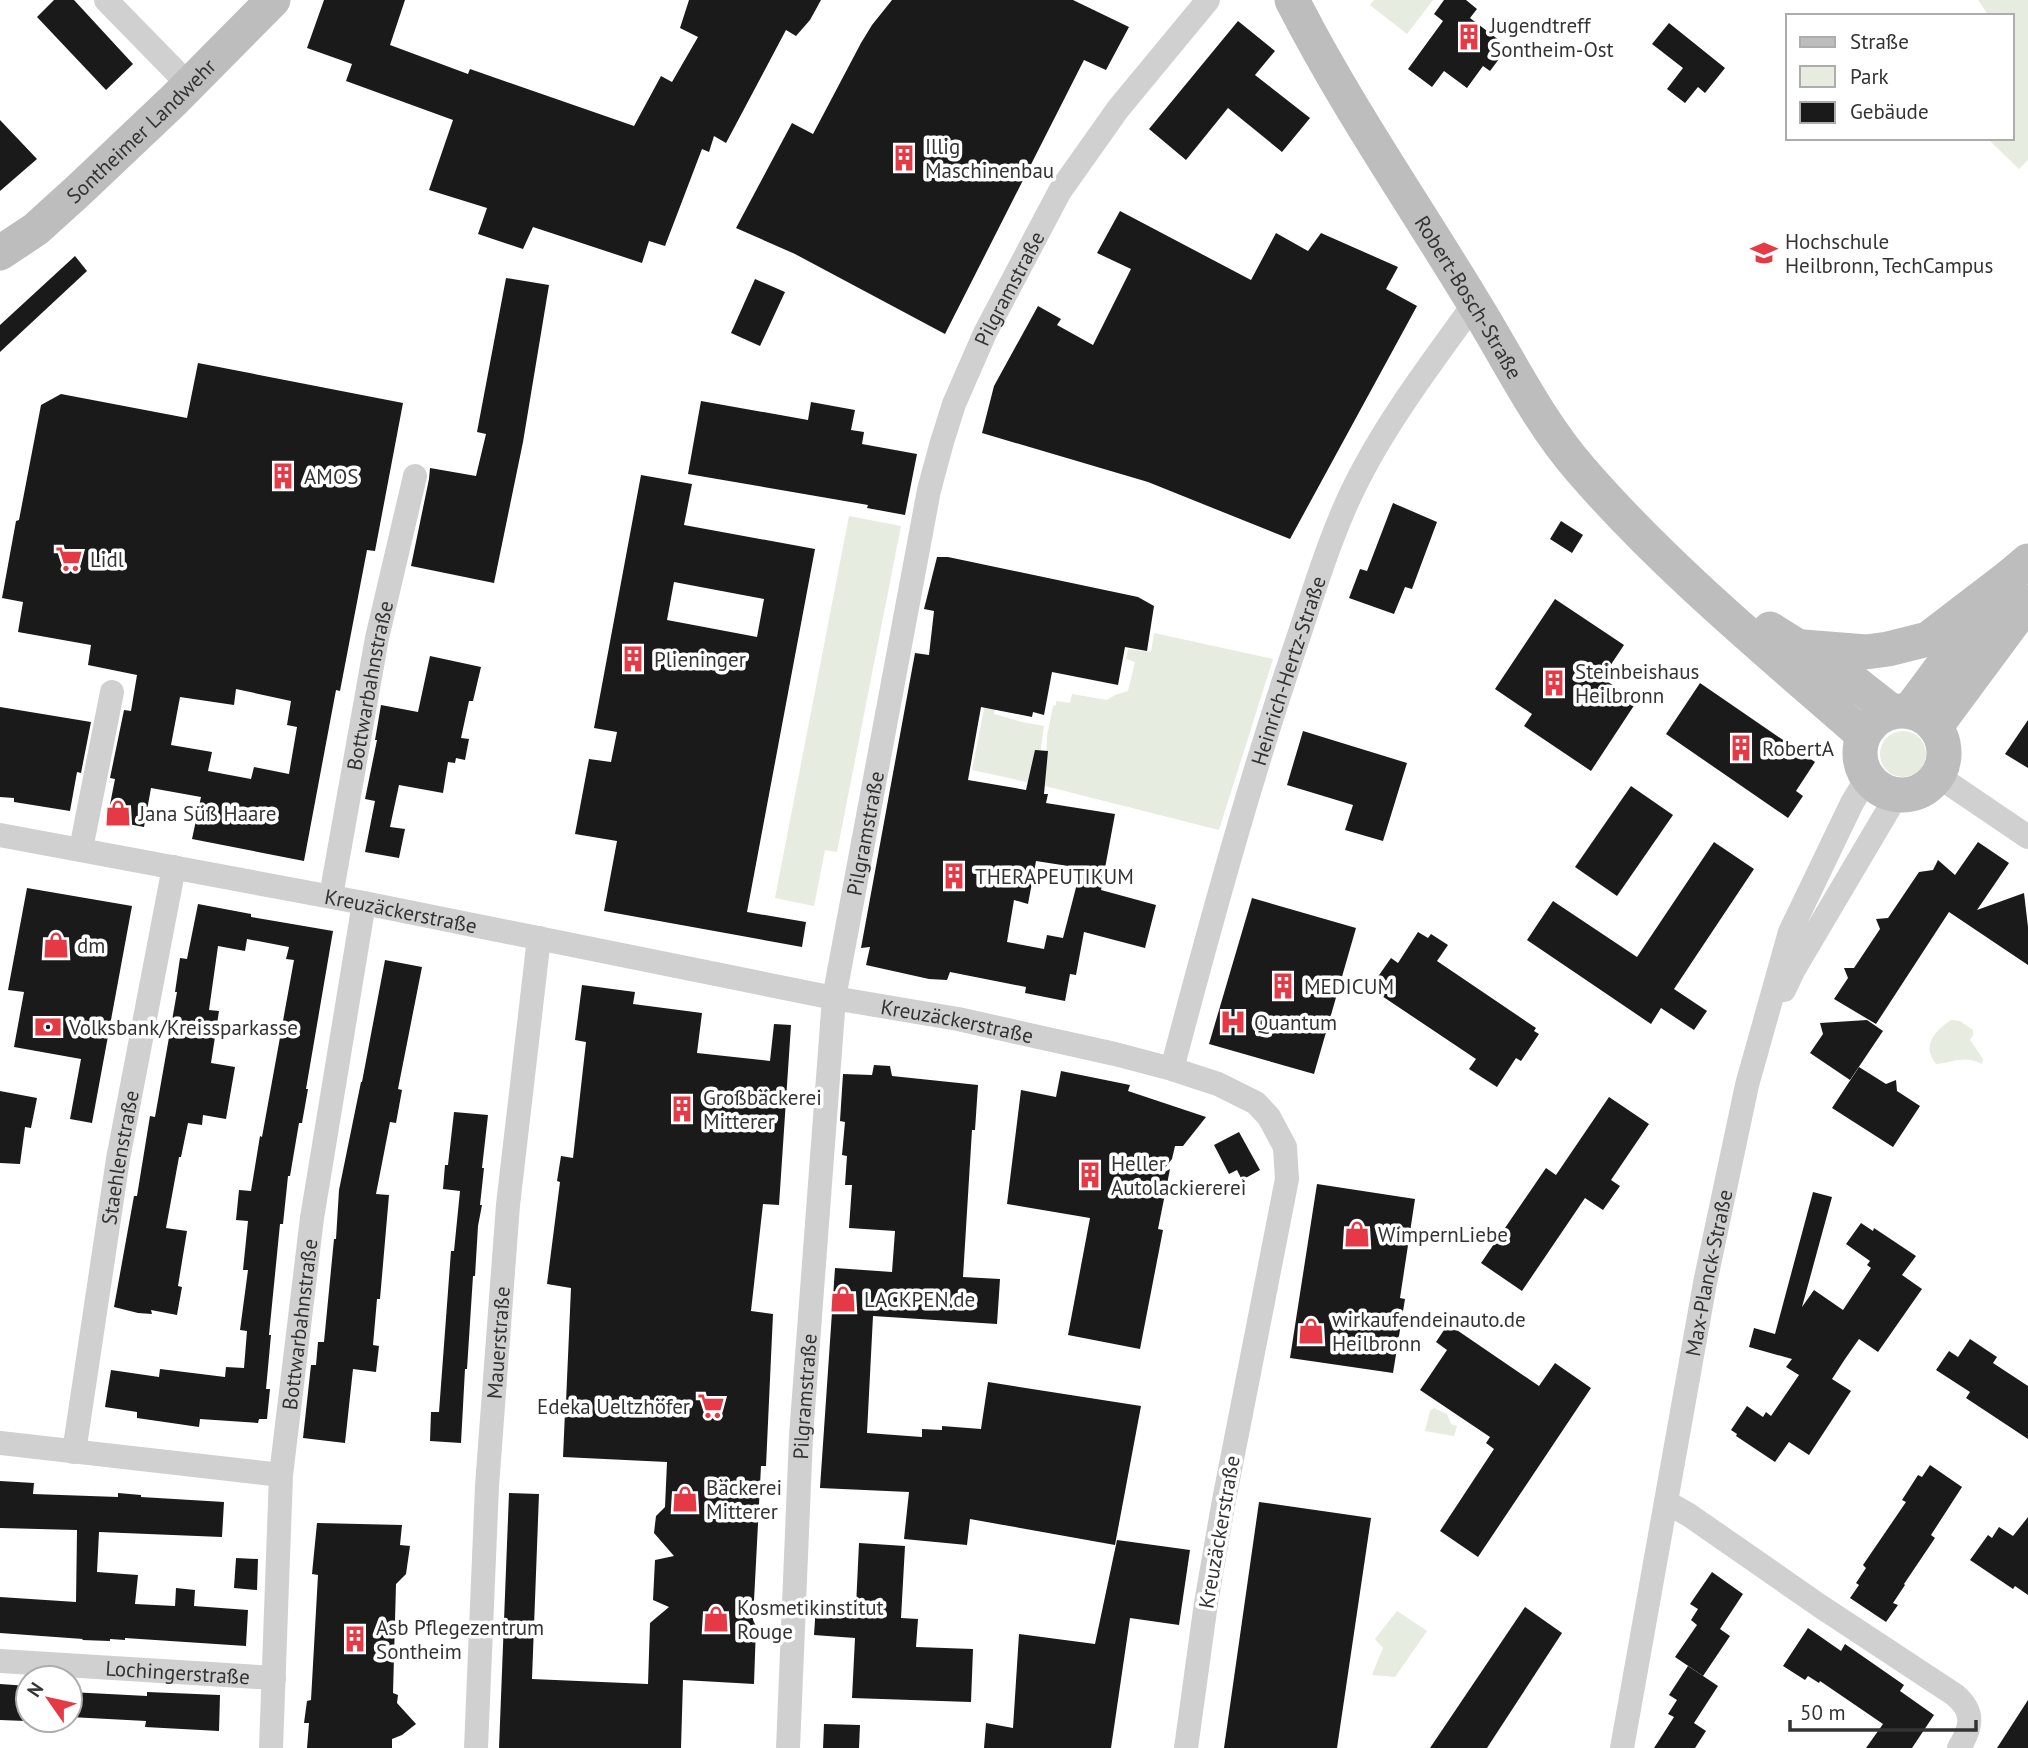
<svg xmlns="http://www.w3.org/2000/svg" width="2028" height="1748" font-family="'PT Sans',sans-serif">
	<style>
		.green { fill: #e6ecdf }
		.building { fill: #1a1a1a; fill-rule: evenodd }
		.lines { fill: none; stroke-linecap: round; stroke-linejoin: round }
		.street { stroke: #d0d0d0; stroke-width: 24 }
		.secondary { stroke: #bdbdbd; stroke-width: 35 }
		.labels { text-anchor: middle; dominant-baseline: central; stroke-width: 7; stroke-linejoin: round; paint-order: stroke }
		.poi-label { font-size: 21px; fill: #333; stroke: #fff; text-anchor: start }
		.street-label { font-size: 21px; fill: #333; stroke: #fff }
	</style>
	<rect width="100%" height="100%" fill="#fff"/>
	<!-- green -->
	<g class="green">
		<path d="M1374 0H1433L1407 34 1370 5Z"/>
		<path d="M1978 0H2028V160L2019 169 1987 138H2012V16H1989Z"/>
		<path d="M849 516 901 526 837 852 825 850 814 906 775 898Z"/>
		<path d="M1154 633 1273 659 1219 830 1045 786 1047 736 1053 706 1056 705V701L1070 703 1072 694 1107 700 1115 695 1128 691 1135 662 1126 659 1128 649 1151 652Z"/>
		<path d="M995 653 1004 654 994 714 1022 722 1044 726 1036 784 972 770Z"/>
		<circle cx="1903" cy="754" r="23"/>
		<path d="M1951 1020 1960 1021 1973 1030V1035L1970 1040 1983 1059 1982 1064C1962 1055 1957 1062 1936 1064 1921 1045 1935 1031 1951 1020Z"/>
		<path d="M1434 1408 1447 1414 1451 1424 1457 1426 1454 1436 1425 1431 1430 1411Z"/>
		<path d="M1397 1611 1427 1631 1395 1677 1372 1675 1383 1648 1375 1639Z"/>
	</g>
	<!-- building -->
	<g class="building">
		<path d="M54 0H74L133 64 106 90 37 17Z"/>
		<path d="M324 0H405L390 45 468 74 470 69 634 126 661 76 672 82 698 37 680 28 689 0H821L810 20 796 36 786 30 726 143 714 136 709 152 702 149 665 246 649 241 642 263 533 227 523 249 478 234 487 208 429 190 453 120 346 81 352 64 307 48Z"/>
		<path d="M892 0H1073L1129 27 1106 70 1084 60 945 334 795 254 736 228 792 123 813 134 861 43 872 25Z"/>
		<path d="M1444 0H1466L1477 9 1470 18 1508 47 1490 71 1483 66 1467 88 1444 71 1432 87 1408 69 1443 21 1434 14Z"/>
		<path d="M1238 21 1275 51 1255 75 1310 118 1282 152 1228 108 1186 160 1149 129Z"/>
		<path d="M1669 23 1725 68 1705 93 1698 87 1685 103 1667 89 1683 68 1652 44Z"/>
		<path d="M0 120 37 159 0 191Z"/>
		<path d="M1120 211 1251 280 1276 233 1308 251 1321 233 1398 267 1386 289 1417 306 1290 539 1148 482 982 433 994 386 1038 306 1061 319 1057 325 1093 345 1131 269 1097 253Z"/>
		<path d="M75 256 87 271 0 352V325Z"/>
		<path d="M506 278 549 285 523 442 494 583 411 566 429 479 430 468 476 476 486 434 477 432Z"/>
		<path d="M755 279 785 292 760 346 731 333Z"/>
		<path d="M198 363 403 403 375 551 367 550 340 691 336 690 304 861 192 839 201 797 151 788 144 827 107 820 115 779 110 778 124 710 131 711 137 675 88 665 91 645 18 632 23 602 2 598 16 521 19 520 41 405 61 394 187 418ZM236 689 291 701 287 725 297 727 289 774 254 767 251 779 208 771 212 752 171 745 180 697 234 705Z"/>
		<path d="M701 401 808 420 811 402 855 410 851 430 864 432 862 444 917 454 905 515 867 508 868 505 688 474Z"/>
		<path d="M641 475 692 484 684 525 815 549 747 912 806 922 802 947 604 911 617 841 575 834 589 759 611 762 617 732 594 728ZM674 582 764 599 757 637 667 620Z"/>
		<path d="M1393 503 1437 522 1412 589 1405 587 1394 614 1349 598 1360 569 1367 571Z"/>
		<path d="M1561 521 1583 535 1572 553 1550 539Z"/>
		<path d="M937 557H948L1138 597 1154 606 1147 651 1125 647 1118 685 1052 672 1044 715 1033 712 1032 717 981 707 968 780 1026 790 1035 750 1048 751 1044 794H1048L1046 803 1115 814 1101 890 1156 905 1145 948 1084 932 1076 975 1070 974 1065 1001 1025 993 1026 987 950 972 947 980 929 979 866 965 870 947 861 948 915 653 929 655 934 611 924 609ZM1036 861 1081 868 1063 938 1047 935 1044 949 1007 942 1014 900 1028 904Z"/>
		<path d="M1555 599 1624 645 1602 678 1637 701 1591 771 1524 726 1532 714 1495 689Z"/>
		<path d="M430 656 481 667 473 701H469L461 738 469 739 465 760 456 758 455 763 448 762 443 793 399 785 390 827 405 829 399 858 365 852 375 801 365 799 377 740H375L381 705 418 712Z"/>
		<path d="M1700 683 1815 762 1796 791 1803 796 1788 818 1666 734Z"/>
		<path d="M0 707 91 722 81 773 77 772 70 811 14 802V798L0 797Z"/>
		<path d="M2028 720V768L2005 754Z"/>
		<path d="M1303 731 1407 763 1383 841 1345 830 1353 805 1287 785Z"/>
		<path d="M1631 786 1673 815 1617 896 1575 867Z"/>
		<path d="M1714 842 1754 869 1674 989 1707 1011 1694 1030 1661 1008 1651 1024 1527 940 1553 901 1637 957Z"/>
		<path d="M1978 842 2009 863 1977 910 2024 893 2028 927V965L1949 912 1876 1024 1834 999 1848 978 1844 968H1854L1880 929 1876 919 1888 918 1919 872 1933 870 1938 860 1955 875Z"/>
		<path d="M27 888 132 906 92 1123 70 1119 81 1059 14 1047 24 992 8 990Z"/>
		<path d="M1252 898 1356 928 1314 1074 1209 1044Z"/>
		<path d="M198 904 251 914V917L333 931 306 1089H308L302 1123H299L290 1176H288L283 1224H280L269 1335H271L266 1389H270L267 1419H259L258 1423 200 1419 199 1427 137 1418V1412L105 1407 111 1370 159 1377 160 1369 225 1377 226 1367 244 1368 247 1331 240 1330 248 1270H243L248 1221 236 1220 239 1190 251 1191 260 1136 262 1137 294 960 286 959 289 947 247 939 245 951 218 946 209 1010 219 1011 211 1063 235 1067 226 1119 203 1115 202 1125 188 1123 181 1157H179L166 1228 187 1231 178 1286 182 1287 177 1315 151 1310 152 1314 138 1313 114 1307 134 1196H137L150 1116 155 1117 177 992H175L180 958 187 959Z"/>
		<path d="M1418 932 1428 938 1431 934 1448 945 1437 961 1536 1028 1534 1031 1539 1034 1521 1061 1516 1058 1497 1087 1469 1069 1476 1059 1370 988 1391 958 1398 963Z"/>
		<path d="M385 960 422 967 398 1089 402 1090 396 1123 390 1122 376 1194 389 1195 380 1299H377L373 1345 379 1346 376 1372 353 1369 345 1443 303 1438 311 1365H316L318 1342H324L334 1239H336L339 1190 361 1082H362Z"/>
		<path d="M582 985 635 992 633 1004 702 1013 697 1053 770 1061 774 1024 791 1025 779 1205 763 1204 751 1311 773 1314 766 1466H761L753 1620 756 1626 754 1684 683 1680 681 1748H499L509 1493 539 1494 532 1679 648 1684 650 1623 669 1607 653 1600 655 1560 674 1556 654 1533 656 1516 665 1507 667 1462 563 1457 565 1412 560 1405 566 1402 571 1288 547 1284 560 1182 557 1181 561 1156 573 1158 586 1042 575 1040Z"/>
		<path d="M1867 1020 1883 1031 1850 1080 1810 1053 1823 1034 1820 1023Z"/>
		<path d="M874 1065 890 1066 892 1076 978 1085 975 1130H972L963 1277 1000 1279 997 1324 873 1316 867 1433 922 1437V1429L942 1430V1426L981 1429 988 1382 1141 1406 1115 1545 970 1519 967 1545 904 1539 909 1492 820 1488 835 1268 892 1272 895 1231 849 1228 852 1185H845L847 1156 842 1155 845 1122 840 1121 843 1074 872 1075Z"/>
		<path d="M1859 1067 1886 1084 1896 1080 1897 1091 1920 1106 1893 1147 1832 1108Z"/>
		<path d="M1061 1071 1130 1085 1128 1091 1206 1117 1183 1146H1175L1172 1159 1159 1175 1170 1169 1158 1229 1163 1230 1140 1349 1068 1335 1090 1218 1007 1204 1021 1090 1056 1097Z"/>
		<path d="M0 1091 37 1098 31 1128 25 1127 20 1164 0 1163Z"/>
		<path d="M1609 1097 1649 1124 1611 1180 1620 1186 1603 1210 1585 1198 1522 1291 1481 1263 1546 1168 1556 1175Z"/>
		<path d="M454 1112 488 1115 482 1168H484L480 1205H482L478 1226 475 1276H473L467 1369H465L461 1443 430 1441 431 1412H439L451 1251H454L460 1191 443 1189 445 1165H448Z"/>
		<path d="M1239 1132 1260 1170 1242 1180 1237 1170 1229 1174 1214 1145Z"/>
		<path d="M1317 1184 1415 1199 1400 1298 1405 1299 1393 1373 1290 1358Z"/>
		<path d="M1813 1192 1832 1197 1802 1307 1814 1290 1843 1310 1871 1268 1867 1265 1870 1261 1846 1244 1861 1223 1873 1231 1874 1228 1916 1256 1902 1275 1922 1289 1878 1352 1859 1339 1845 1359 1832 1379 1851 1391 1809 1455 1789 1442 1775 1462 1736 1436 1737 1434 1731 1430 1747 1406 1763 1417 1766 1412 1771 1416 1799 1375 1786 1367 1792 1359 1749 1347 1754 1328 1775 1334Z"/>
		<path d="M1448 1324 1539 1386 1555 1363 1591 1388 1478 1557 1440 1531 1494 1449 1486 1443 1490 1437 1420 1390 1447 1350 1436 1342Z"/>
		<path d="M1970 1339 1997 1357 1993 1363 2028 1386V1439L1966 1398 1970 1392 1936 1370 1949 1351 1958 1357Z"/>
		<path d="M1930 1465 1962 1487 1931 1535 1935 1538 1904 1584 1905 1585 1893 1603 1898 1605 1886 1622 1850 1598 1859 1585 1856 1583 1866 1568 1863 1565 1906 1502 1902 1500 1918 1475 1922 1477Z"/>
		<path d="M0 1481 34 1483 33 1494 118 1497V1493L141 1495V1497L224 1502 222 1537 99 1532 97 1572 138 1575 135 1604 175 1606 176 1588 195 1590 194 1606 248 1610 246 1646 125 1638V1640L110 1639V1641L82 1640 83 1639 0 1633V1597L76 1602 77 1530 0 1528Z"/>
		<path d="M1259 1502 1371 1518 1337 1748H1224Z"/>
		<path d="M2028 1517V1595L2015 1586 2013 1589 1970 1560 1988 1535 1992 1538 1999 1527 2013 1536Z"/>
		<path d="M317 1523 402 1525 400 1545 410 1546 406 1574 396 1584 393 1693 398 1695 397 1703 416 1724 402 1735 392 1739V1748H307L309 1723H304L307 1701 311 1700 318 1575 312 1574Z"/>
		<path d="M1117 1540 1190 1550 1179 1625 1130 1618 1111 1748H984L986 1723 1013 1728 1019 1634 1095 1644Z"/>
		<path d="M859 1543 905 1546 901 1618 918 1619 916 1647 973 1649 971 1702 852 1698 855 1638 814 1635 816 1605 856 1607Z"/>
		<path d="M236 1558 258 1559 257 1590 234 1588Z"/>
		<path d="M1712 1572 1743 1594 1720 1629 1730 1636 1703 1676 1675 1657 1697 1625 1691 1620 1698 1609 1690 1604Z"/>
		<path d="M1525 1607 1562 1633 1487 1748H1430Z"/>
		<path d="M1808 1628 1841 1651 1845 1644 1904 1685 1900 1691 1934 1715 1912 1748H1866L1883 1724 1820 1681 1819 1683 1808 1676 1805 1680 1783 1666Z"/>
		<path d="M1688 1666 1718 1686 1694 1723 1706 1731 1695 1748H1654L1674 1717 1668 1714 1677 1700 1669 1695Z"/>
		<path d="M0 1684 28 1686 26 1721 0 1720Z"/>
		<path d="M70 1692 147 1696V1692L220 1695 219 1731 145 1727 146 1721 70 1717Z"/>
		<path d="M2028 1700V1748H1997Z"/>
		<path d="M824 1724 860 1725 859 1748H823Z"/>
	</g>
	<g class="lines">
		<!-- street -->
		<g class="street">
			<path d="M106 0 189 85"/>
			<path d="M1938 776 2028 837"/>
			<path id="s1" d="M0 835 364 903 834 998 958 1019 1115 1054 1172 1069 1218 1084 1256 1103 1269 1117 1285 1147 1287 1179 1224 1500 1206 1603 1186 1748"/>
			<path d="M81 849 112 692"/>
			<path id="s2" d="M331 896 377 638 415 476"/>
			<path d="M1784 990 1793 971 1897 795"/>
			<path id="s3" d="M1172 1069C1209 929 1247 790 1293 653 1314 592 1332 527 1363 470 1394 412 1435 358 1474 304"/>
			<path d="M0 1443 281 1475"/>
			<path id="s4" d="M74 1452 118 1159 174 867"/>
			<path d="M1666 1502 1689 1515 1820 1606 1955 1695C1975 1712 1972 1727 1959 1748"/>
			<path id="s5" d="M0 1661 274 1678"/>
			<path id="s6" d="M271 1748 281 1475 312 1218 364 903"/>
			<path id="s7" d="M476 1748 487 1486 508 1205 539 938"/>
			<path id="s8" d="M788 1748 801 1436 834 998 929 490 942 442 954 404 985 333 1060 191 1118 109 1208 0"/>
			<path id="s9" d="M1622 1748 1705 1283 1747 1085 1790 932 1852 803 1867 778"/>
		</g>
		<!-- secondary -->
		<g class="secondary">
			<path id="s10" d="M1292 0C1346 106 1414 204 1475 305 1509 360 1538 421 1581 470 1665 567 1766 650 1863 735"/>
			<path id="s11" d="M0 253 36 229 79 190 174 100 273 0"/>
			<path d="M1770 629 1854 682 1891 711"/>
			<path d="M1803 647 1866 652 1888 649 1928 639 2009 577"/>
			<circle cx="1902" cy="753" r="42"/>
			<path d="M1909 711 2009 577 2028 561"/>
			<path d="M1936 726 2028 602"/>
		</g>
	</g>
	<!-- icons -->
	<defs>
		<g id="building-bare" transform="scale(2.1)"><path d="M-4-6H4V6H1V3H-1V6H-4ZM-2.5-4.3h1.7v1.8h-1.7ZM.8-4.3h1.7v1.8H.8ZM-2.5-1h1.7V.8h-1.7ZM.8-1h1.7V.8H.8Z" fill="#e63946" stroke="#fff" stroke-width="2.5" paint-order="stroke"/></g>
		<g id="university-bare" transform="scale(2.1)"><path d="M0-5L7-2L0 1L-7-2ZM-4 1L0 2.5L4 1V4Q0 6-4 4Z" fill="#e63946" stroke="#fff" stroke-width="2.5" paint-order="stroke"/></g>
		<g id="supermarket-bare" transform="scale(2.1)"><path d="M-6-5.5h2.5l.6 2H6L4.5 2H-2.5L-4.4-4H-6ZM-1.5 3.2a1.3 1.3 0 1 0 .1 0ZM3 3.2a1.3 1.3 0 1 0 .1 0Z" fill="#e63946" stroke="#fff" stroke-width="2.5" paint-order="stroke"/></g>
		<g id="shop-bare" transform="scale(2.1)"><path d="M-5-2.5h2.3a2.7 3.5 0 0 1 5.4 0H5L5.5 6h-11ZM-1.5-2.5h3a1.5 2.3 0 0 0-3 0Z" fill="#e63946" stroke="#fff" stroke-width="2.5" paint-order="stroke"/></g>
		<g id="hospital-bare" transform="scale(2.1)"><path d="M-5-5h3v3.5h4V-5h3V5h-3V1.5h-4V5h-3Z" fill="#e63946" stroke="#fff" stroke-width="2.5" paint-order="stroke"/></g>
		<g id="bank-bare" transform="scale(2.1)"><path d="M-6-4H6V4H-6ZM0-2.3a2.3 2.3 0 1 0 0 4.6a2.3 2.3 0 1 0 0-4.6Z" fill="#e63946" stroke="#fff" stroke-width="2.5" paint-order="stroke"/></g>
	</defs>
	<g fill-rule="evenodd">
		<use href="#building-bare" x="1469" y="37"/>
		<use href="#building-bare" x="904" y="158"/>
		<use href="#university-bare" x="1764" y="253"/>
		<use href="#building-bare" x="283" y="476"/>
		<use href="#supermarket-bare" x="69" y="559"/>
		<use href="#building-bare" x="633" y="659"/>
		<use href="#building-bare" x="1554" y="683"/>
		<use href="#building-bare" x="1741" y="748"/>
		<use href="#shop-bare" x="118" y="813"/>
		<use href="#building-bare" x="954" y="876"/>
		<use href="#shop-bare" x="56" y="945"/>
		<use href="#building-bare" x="1283" y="986"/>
		<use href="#hospital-bare" x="1233" y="1022"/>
		<use href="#bank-bare" x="48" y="1027"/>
		<use href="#building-bare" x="682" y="1109"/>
		<use href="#building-bare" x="1090" y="1175"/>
		<use href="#shop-bare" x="1357" y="1234"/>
		<use href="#shop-bare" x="843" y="1299"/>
		<use href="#shop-bare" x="1311" y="1331"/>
		<use href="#supermarket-bare" x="711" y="1406"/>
		<use href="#shop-bare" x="685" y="1499"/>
		<use href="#shop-bare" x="716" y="1619"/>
		<use href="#building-bare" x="355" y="1639"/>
	</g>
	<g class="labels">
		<!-- poi labels -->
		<g class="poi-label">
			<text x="1490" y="25">Jugendtreff<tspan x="1490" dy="24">Sontheim-Ost</tspan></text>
			<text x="925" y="146">Illig<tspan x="925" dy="24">Maschinenbau</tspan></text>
			<text x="1785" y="241">Hochschule<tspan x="1785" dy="24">Heilbronn, TechCampus</tspan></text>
			<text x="304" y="476">AMOS</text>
			<text x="90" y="559">Lidl</text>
			<text x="654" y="659">Plieninger</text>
			<text x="1575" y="671">Steinbeishaus<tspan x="1575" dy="24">Heilbronn</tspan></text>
			<text x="1762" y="748">RobertA</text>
			<text x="139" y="813">Jana Süß Haare</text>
			<text x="975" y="876">THERAPEUTIKUM</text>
			<text x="77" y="945">dm</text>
			<text x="1304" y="986">MEDICUM</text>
			<text x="1254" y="1022">Quantum</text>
			<text x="69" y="1027">Volksbank/Kreissparkasse</text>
			<text x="703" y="1097">Großbäckerei<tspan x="703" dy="24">Mitterer</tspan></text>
			<text x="1111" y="1163">Heller<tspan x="1111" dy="24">Autolackiererei</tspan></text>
			<text x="1378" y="1234">WimpernLiebe</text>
			<text x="864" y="1299">LACKPEN.de</text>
			<text x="1332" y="1319">wirkaufendeinauto.de<tspan x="1332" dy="24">Heilbronn</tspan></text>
			<text x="690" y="1406" text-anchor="end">Edeka Ueltzhöfer</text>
			<text x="706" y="1487">Bäckerei<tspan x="706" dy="24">Mitterer</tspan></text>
			<text x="737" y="1607">Kosmetikinstitut<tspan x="737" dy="24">Rouge</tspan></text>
			<text x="376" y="1627">Asb Pflegezentrum<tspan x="376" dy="24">Sontheim</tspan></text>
		</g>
		<!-- street labels -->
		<g class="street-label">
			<text stroke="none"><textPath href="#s11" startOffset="187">Sontheimer Landwehr</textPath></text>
			<text stroke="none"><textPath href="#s8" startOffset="1486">Pilgramstraße</textPath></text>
			<text stroke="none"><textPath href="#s10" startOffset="346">Robert-Bosch-Straße</textPath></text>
			<text stroke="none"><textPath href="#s3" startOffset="415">Heinrich-Hertz-Straße</textPath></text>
			<text stroke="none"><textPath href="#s2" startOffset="214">Bottwarbahnstraße</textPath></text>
			<text stroke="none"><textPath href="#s8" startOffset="919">Pilgramstraße</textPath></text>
			<text stroke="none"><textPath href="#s1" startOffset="408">Kreuzäckerstraße</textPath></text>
			<text stroke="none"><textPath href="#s1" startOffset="975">Kreuzäckerstraße</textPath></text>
			<text stroke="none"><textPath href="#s4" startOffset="298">Staehlenstraße</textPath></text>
			<text stroke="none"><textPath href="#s9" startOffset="483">Max-Planck-Straße</textPath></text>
			<text stroke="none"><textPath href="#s6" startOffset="425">Bottwarbahnstraße</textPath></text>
			<text stroke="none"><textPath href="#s7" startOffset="406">Mauerstraße</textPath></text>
			<text stroke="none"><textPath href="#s8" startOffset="352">Pilgramstraße</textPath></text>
			<text transform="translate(1219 1532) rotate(-80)">Kreuzäckerstraße</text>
			<text stroke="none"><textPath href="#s5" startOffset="178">Lochingerstraße</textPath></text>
		</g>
	</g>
	<!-- legend -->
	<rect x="1786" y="14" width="228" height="126" fill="#ffffff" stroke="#adadad" stroke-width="2"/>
	<rect x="1800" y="37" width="35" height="10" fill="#bdbdbd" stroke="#adadad" stroke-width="2"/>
	<text x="1850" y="49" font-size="21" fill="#333333">Straße</text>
	<rect x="1800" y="66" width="35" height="21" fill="#e6ecdf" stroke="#adadad" stroke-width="2"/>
	<text x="1850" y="84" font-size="21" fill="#333333">Park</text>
	<rect x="1800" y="102" width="35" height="21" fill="#1a1a1a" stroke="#adadad" stroke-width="2"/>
	<text x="1850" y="119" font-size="21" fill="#333333">Gebäude</text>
	<!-- north arrow -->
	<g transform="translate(49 1699) rotate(304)"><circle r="33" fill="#ffffff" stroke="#adadad" stroke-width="2"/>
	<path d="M0-5L12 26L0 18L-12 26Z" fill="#e63946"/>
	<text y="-10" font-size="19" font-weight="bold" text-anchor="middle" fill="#333333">N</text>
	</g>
	<!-- scale -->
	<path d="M1790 1720v10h186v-10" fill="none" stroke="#333333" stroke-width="3.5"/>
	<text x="1800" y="1720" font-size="21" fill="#333333" stroke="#ffffff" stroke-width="5" paint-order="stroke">50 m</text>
</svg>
